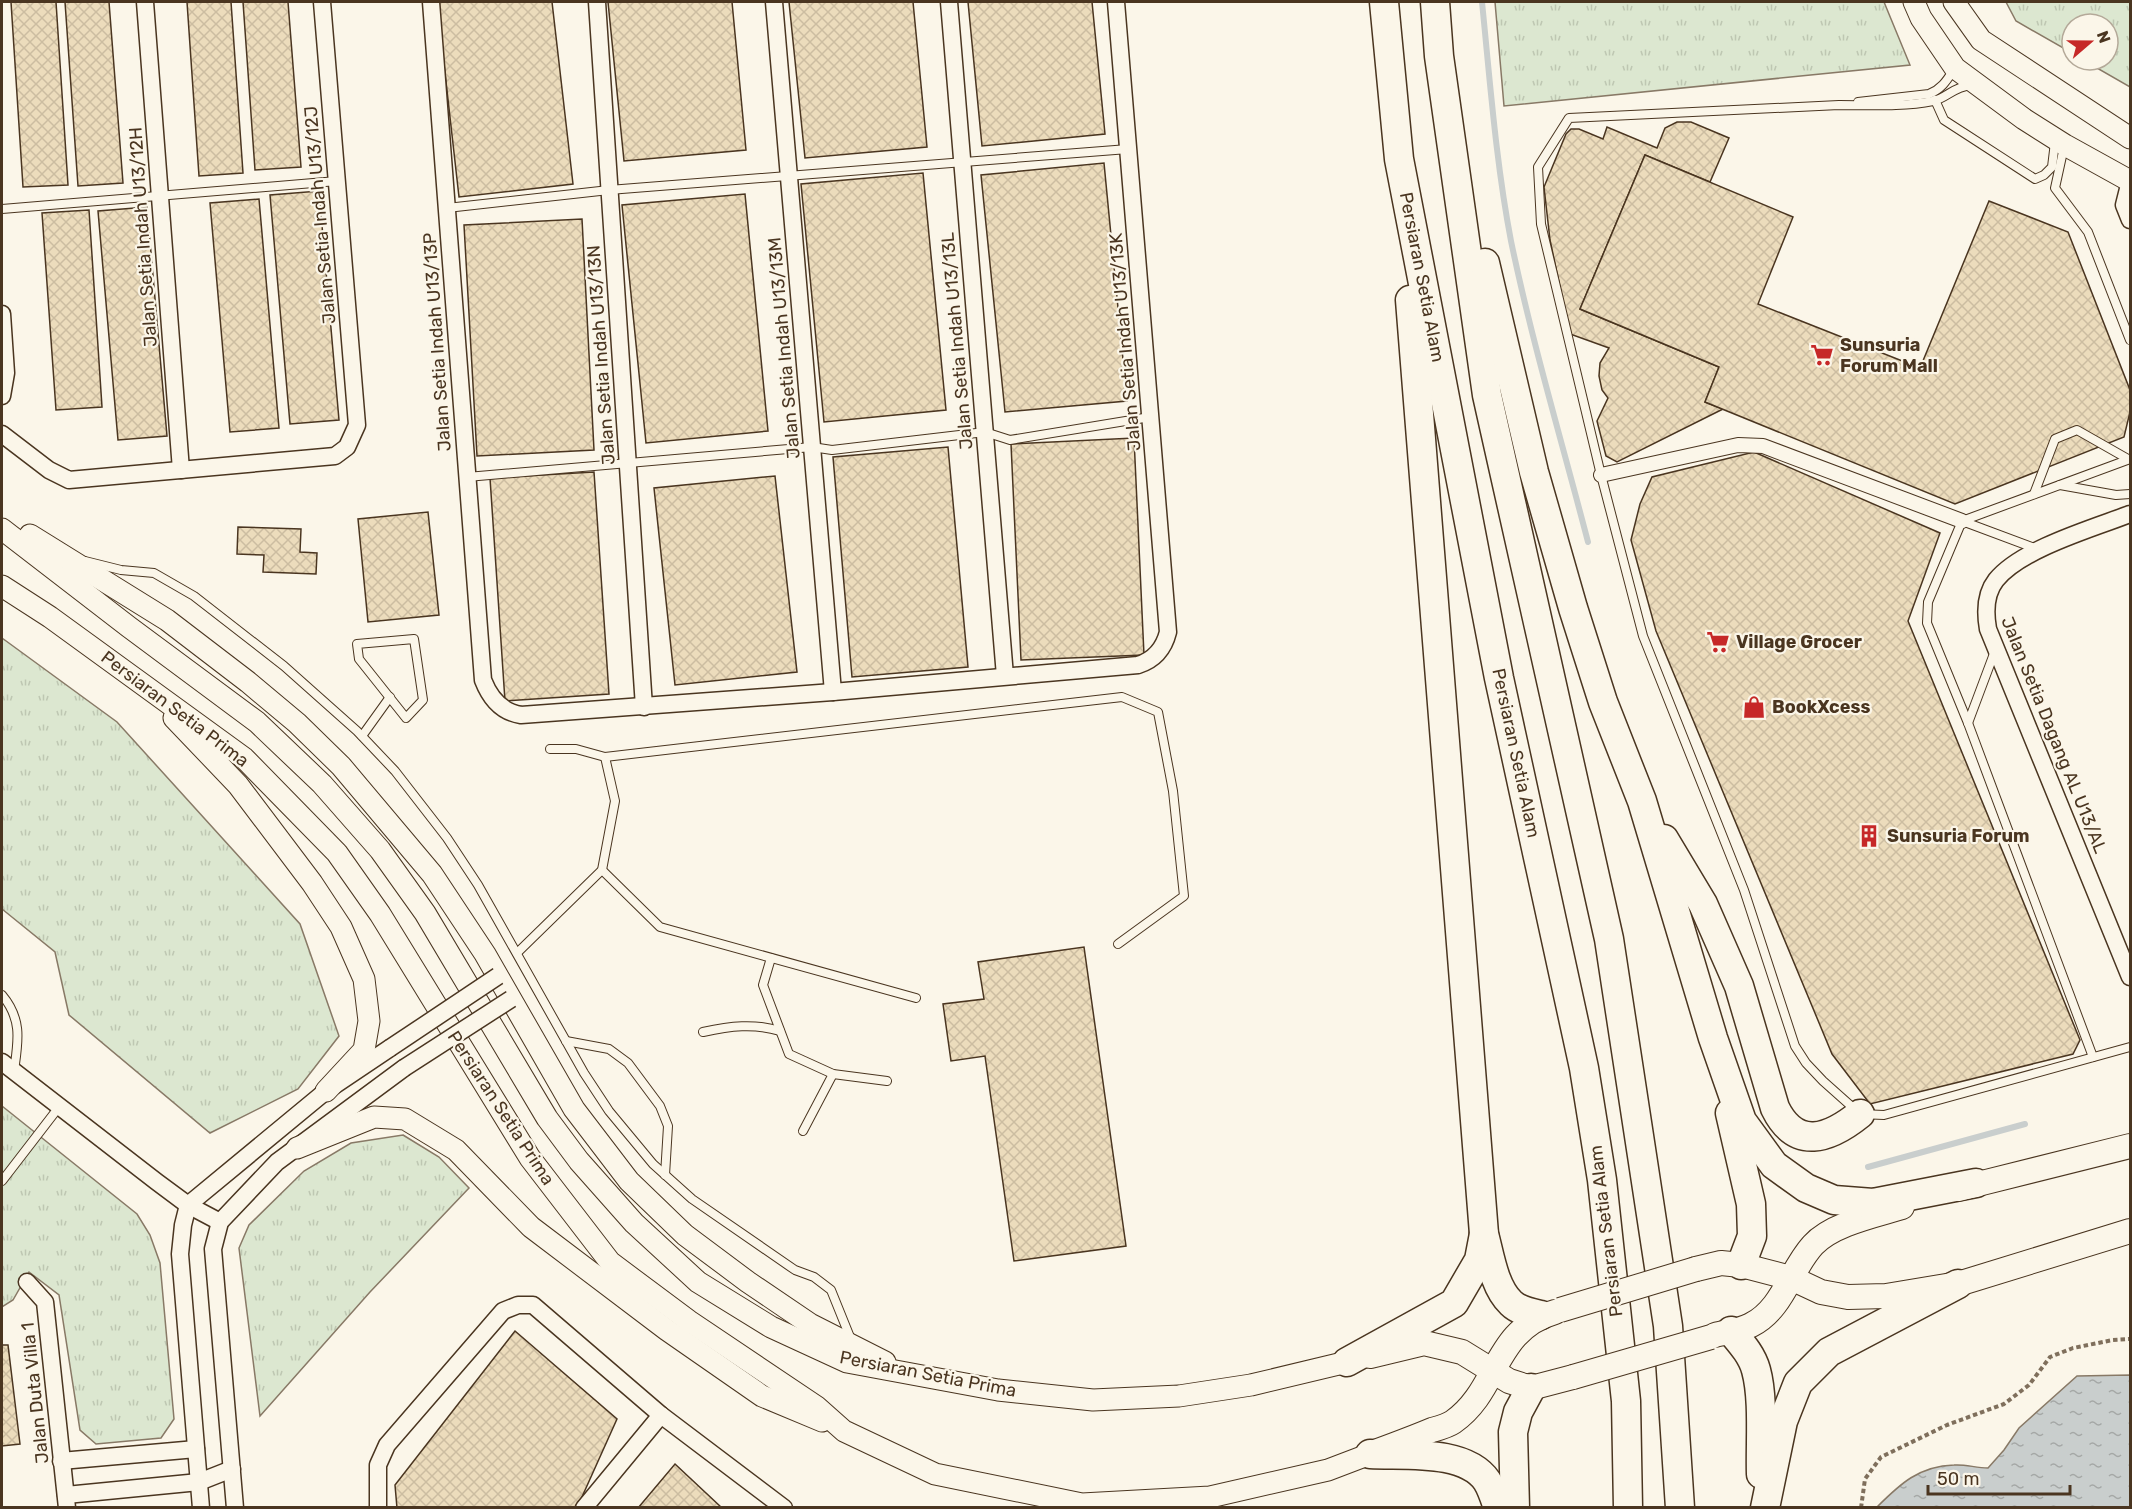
<svg xmlns="http://www.w3.org/2000/svg" width="2132" height="1509" font-family="Rubik,sans-serif">
	<style>
		.grass { fill: url(#grass-tufts); stroke: #887966; stroke-width: 1.5 }
		.water { fill: url(#water-ripples); stroke: #887966; stroke-width: 1.5 }
		.lines { fill: none; stroke-linecap: round; stroke-linejoin: round }
		.stream { stroke: #c9cecd; stroke-width: 6 }
		.building { fill: url(#building-cross-hatch); stroke: #4a3520; stroke-width: 1.5 }
		.service-casing { stroke: #4a3520; stroke-width: 10 }
		.pedestrian-casing { stroke: #4a3520; stroke-width: 16 }
		.minor-casing { stroke: #4a3520; stroke-width: 19 }
		.tertiary-casing { stroke: #4a3520; stroke-width: 23 }
		.secondary-casing { stroke: #4a3520; stroke-width: 26 }
		.trunk-casing { stroke: #4a3520; stroke-width: 31 }
		.path { stroke: #7f6f5c; stroke-width: 4; stroke-dasharray: 4.5 3; stroke-linecap: butt }
		.service { stroke: #fbf6e9; stroke-width: 8 }
		.pedestrian { stroke: #fbf6e9; stroke-width: 14 }
		.minor { stroke: #fbf6e9; stroke-width: 16 }
		.tertiary { stroke: #fbf6e9; stroke-width: 21 }
		.secondary { stroke: #fbf6e9; stroke-width: 24 }
		.trunk { stroke: #fbf6e9; stroke-width: 28 }
		.minor-bridge-casing { stroke: #4a3520; stroke-width: 19; stroke-linecap: butt }
		.secondary-bridge-casing { stroke: #4a3520; stroke-width: 26; stroke-linecap: butt }
		.minor-bridge { stroke: #fbf6e9; stroke-width: 16 }
		.secondary-bridge { stroke: #fbf6e9; stroke-width: 24 }
		.labels { text-anchor: middle; dominant-baseline: central; stroke-width: 4.5; stroke-linejoin: round; paint-order: stroke }
		.street-label { font-size: 18px; fill: #4a3520; stroke: #fbf6e9 }
		.poi-label { font-size: 18px; font-weight: bold; fill: #4a3520; stroke: #fbf6e9; text-anchor: start }
	</style>
	<defs>
		<pattern id="grass-tufts" width="24" height="20" patternUnits="userSpaceOnUse" patternTransform="scale(1.5)"><rect width="24" height="20" fill="#dce7d0"/><path d="M3 7l-1-3M5 7V3M7 7l1-3M15 17l-1-3M17 17v-4M19 17l1-3" fill="none" stroke="#bec7b2"/></pattern>
		<pattern id="water-ripples" width="26" height="14" patternUnits="userSpaceOnUse" patternTransform="scale(1.5)"><rect width="26" height="14" fill="#c9cecd"/><path d="M2 4q2-2 4 0t4 0M15 11q2-2 4 0t4 0" fill="none" stroke="#a5a8a6"/></pattern>
		<pattern id="building-cross-hatch" width="8" height="8" patternUnits="userSpaceOnUse" patternTransform="scale(1.5)"><rect width="8" height="8" fill="#ecdcbc"/><path d="M0 0l8 8M0 8l8-8" fill="none" stroke="#ccbda1"/></pattern>
	</defs>
	<rect width="100%" height="100%" fill="#fbf6e9"/>
	<!-- grass -->
	<g class="grass">
		<path d="M1495 2H1884L1910 65 1504 106Z"/>
		<path d="M2006 2H2130V87L2083 60H2108V24H2072V53L2016 21Z"/>
		<path d="M2 638 117 722 300 924 339 1036 298 1089 210 1133 69 1015 55 952 2 909Z"/>
		<path d="M2 1106 137 1214 150 1235 160 1263 174 1419 161 1438 96 1444 80 1430 59 1295 29 1272 13 1300 2 1307Z"/>
		<path d="M403 1135 439 1157 469 1188 370 1292 260 1416 239 1248 249 1225 304 1171 351 1143Z"/>
	</g>
	<!-- water -->
	<path class="water" d="M2130 1375V1507H1877C1900 1484 1919 1466 1954 1465 1965 1464 1976 1468 1988 1468L2004 1450 2019 1428 2077 1376Z"/>
	<g class="lines">
		<!-- stream -->
		<g class="stream">
			<path d="M1482 2C1490 81 1496 163 1511 241 1532 342 1562 442 1588 542"/>
			<path d="M1868 1167 2025 1124"/>
		</g>
	</g>
	<!-- building -->
	<g class="building">
		<path d="M11 2H56L68 185 23 187Z"/>
		<path d="M65 2H109L123 183 78 186Z"/>
		<path d="M187 2H231L243 173 199 176Z"/>
		<path d="M243 2H288L301 167 255 170Z"/>
		<path d="M437 2H552L573 184 459 197Z"/>
		<path d="M608 2H732L746 150 624 161Z"/>
		<path d="M789 2H913L927 147 805 158Z"/>
		<path d="M968 2H1092L1105 134 982 146Z"/>
		<path d="M1677 122H1691L1729 138 1710 182 1645 155 1580 309 1719 367 1705 402 1723 409 1617 462 1606 456 1597 421 1608 398 1602 390 1599 376 1600 363 1609 348 1570 334 1550 240 1544 187 1566 134 1571 129H1579L1603 139 1607 127 1657 148 1665 128Z"/>
		<path d="M1645 155 1793 217 1758 304 1920 368 1989 201 2068 232 2130 390V412L2124 437 1955 504 1705 402 1719 367 1580 309Z"/>
		<path d="M1104 163 1127 401 1005 412 981 175Z"/>
		<path d="M923 173 946 410 824 422 801 184Z"/>
		<path d="M319 191 339 420 290 424 270 195Z"/>
		<path d="M745 194 768 431 646 443 622 205Z"/>
		<path d="M259 199 279 428 230 432 210 203Z"/>
		<path d="M147 207 167 436 118 440 98 211Z"/>
		<path d="M89 210 102 407 56 410 42 213Z"/>
		<path d="M582 219 594 450 477 456 464 225Z"/>
		<path d="M1134 438 1144 655 1021 660 1011 444Z"/>
		<path d="M948 447 968 667 852 677 833 457Z"/>
		<path d="M1754 452 1940 533 1908 621 2080 1040 2073 1054 1870 1104 1832 1054 1656 631 1631 540 1640 504 1652 477Z"/>
		<path d="M594 472 609 694 505 701 490 478Z"/>
		<path d="M775 476 797 672 675 685 654 488Z"/>
		<path d="M428 512 439 615 368 622 358 519Z"/>
		<path d="M238 527 301 529 300 552 317 553 316 574 263 572 264 555 237 554Z"/>
		<path d="M1084 947 1126 1246 1014 1261 985 1056 951 1061 943 1004 984 999 978 962Z"/>
		<path d="M515 1331 617 1419 577 1508H397L395 1485Z"/>
		<path d="M2 1345H8L20 1444 2 1446Z"/>
		<path d="M675 1464 722 1508H638Z"/>
	</g>
	<g class="lines">
		<!-- service casing -->
		<g class="service-casing">
			<g id="service">
				<path d="M1971 85C1953 87 1947 98 1933 101 1903 107 1870 105 1839 105L1569 118 1538 167 1541 224 1601 475 1643 636 1744 890 1795 1046 1806 1063 1823 1081 1860 1114 1884 1115 2130 1047"/>
				<path d="M1935 100 1944 120 2035 179 2044 175 2052 167 2055 142"/>
				<path d="M1858 102 1929 94C1942 89 1947 80 1955 68"/>
				<path d="M2064 147 2055 188 2088 232 2130 340"/>
				<path d="M447 208 609 190 1128 149"/>
				<path d="M2 209 337 181"/>
				<path d="M467 477 812 447 832 450 985 432 1010 440 1150 417"/>
				<path d="M2060 485 2116 495 2130 494"/>
				<path d="M2034 494 2055 439 2077 430 2128 459"/>
				<path d="M1962 521 2037 549"/>
				<path d="M85 561 121 570 154 573 194 596 284 666 357 731 395 771 447 838 478 885 584 1073 609 1111 653 1164 692 1199 795 1270 814 1277 831 1290 852 1342"/>
				<path d="M414 639 423 700 406 718 359 659 357 644Z"/>
				<path d="M1968 723 1995 651"/>
				<path d="M362 736 390 697"/>
				<path d="M550 749H576L605 757 1122 697 1158 712 1173 791 1184 896 1118 944"/>
				<path d="M602 870 660 927 916 998"/>
				<path d="M517 953 602 870 615 801 605 757"/>
				<path d="M771 958 763 985 789 1054 833 1074 887 1081"/>
				<path d="M2 995C23 1020 18 1042 14 1071"/>
				<path d="M703 1032C730 1026 754 1023 780 1031"/>
				<path d="M566 1041 609 1049 628 1063 660 1106 668 1126 665 1175"/>
				<path d="M2093 1057 1968 723 1927 623 1928 602 1962 521 2130 459"/>
				<path d="M803 1131 833 1074"/>
				<path d="M2 1181 59 1107"/>
			</g>
		</g>
		<!-- pedestrian casing -->
		<g class="pedestrian-casing">
			<path id="pedestrian" d="M1601 475 1738 445 1763 446 1962 521"/>
		</g>
		<!-- minor casing -->
		<g class="minor-casing">
			<g id="minor">
				<path d="M145 2 181 470"/>
				<path d="M431 2 483 680C490 698 501 712 521 715L833 692 1138 665C1154 660 1164 648 1168 632L1116 2"/>
				<path d="M597 2 644 707"/>
				<path d="M774 2 833 692"/>
				<path d="M949 2 1005 676"/>
				<path d="M2130 181 2124 205 2130 220"/>
				<path d="M2 314 6 373 2 396"/>
				<path d="M2 434 49 470 69 480 335 456 347 447 357 425 322 2"/>
				<path d="M2130 514C2093 528 2021 549 1996 580 1985 594 1985 612 1988 629L2130 977"/>
				<path d="M2 1062 157 1182 188 1205 220 1222"/>
				<path d="M27 1282 45 1302 67 1508"/>
				<path d="M61 1461 196 1449"/>
				<path d="M66 1495 199 1482 232 1469"/>
				<path d="M201 1508 180 1254 183 1225 188 1205 326 1091 390 1048"/>
				<path d="M235 1508 213 1249 220 1222 277 1162 404 1068"/>
				<path d="M378 1508V1465L387 1445 503 1311 518 1305H533L661 1415 784 1508"/>
				<path d="M584 1508 661 1415"/>
			</g>
		</g>
		<!-- tertiary casing -->
		<g class="tertiary-casing">
			<g id="tertiary">
				<path d="M1914 2 1921 18 1955 68 2024 119 2065 145 2130 181"/>
				<path d="M1954 2 1981 40 2130 138"/>
				<path d="M2 529 129 627 257 722 322 784 380 850 425 913 547 1118 579 1161 634 1223 698 1282 771 1327 847 1362 998 1390 1093 1400 1179 1396 1251 1385 1347 1362"/>
				<path d="M30 535 167 620 248 682 297 723 341 766 432 874 485 954 574 1109 629 1181 685 1235 748 1282 810 1324 885 1362"/>
				<path d="M2 586 50 617 244 758 337 853 380 914 530 1158 610 1262 689 1321 817 1407 844 1431 935 1474 1082 1504 1210 1497 1328 1470 1370 1454"/>
				<path d="M174 718 238 785 312 883 341 927 364 979 369 1021 364 1050 326 1091"/>
				<path d="M297 1148 374 1117 405 1119 456 1150 531 1227 667 1330 762 1396 822 1421"/>
			</g>
		</g>
		<!-- secondary casing -->
		<g class="secondary-casing">
			<g id="secondary">
				<path d="M1958 1189 2130 1146"/>
				<path d="M1696 1269 1721 1263 1741 1265 1791 1278 1821 1292 1848 1297 1886 1296 1958 1284 2130 1231"/>
				<path d="M1715 1335C1726 1332 1740 1331 1751 1325 1783 1309 1790 1270 1813 1245 1832 1224 1876 1215 1902 1207"/>
				<path d="M1370 1356 1424 1343 1462 1352 1509 1381 1531 1388 1573 1377"/>
				<path d="M1375 1452C1394 1445 1413 1438 1432 1430 1439 1428 1447 1426 1453 1422 1499 1390 1493 1330 1555 1312"/>
			</g>
		</g>
		<!-- trunk casing -->
		<g class="trunk-casing">
			<g id="trunk">
				<path d="M1384 2 1399 159 1499 678 1584 1068 1602 1180 1626 1401 1628 1508"/>
				<path d="M1435 2 1439 56 1487 395 1609 939 1668 1326 1680 1508"/>
				<path d="M1485 263 1534 472 1573 608 1603 702 1642 801 1713 1038 1742 1121 1774 1165 1806 1188 1834 1200 1873 1203 1976 1183"/>
				<path d="M1410 300 1484 1234C1490 1256 1494 1287 1511 1303 1519 1311 1531 1313 1541 1315"/>
				<path d="M1664 839 1703 904 1739 986 1775 1108C1796 1151 1829 1139 1860 1114"/>
				<path d="M1730 1113 1751 1204 1752 1236 1741 1265"/>
				<path d="M1731 1331C1741 1343 1752 1355 1756 1370 1764 1399 1760 1443 1761 1474"/>
				<path d="M1347 1362 1454 1303 1479 1260 1484 1234"/>
				<path d="M1370 1454C1405 1456 1465 1449 1487 1481 1492 1489 1495 1499 1498 1508"/>
				<path d="M1515 1508 1513 1432 1518 1412 1531 1388"/>
				<path d="M1765 1508 1783 1421 1798 1383 1829 1352 1958 1284"/>
			</g>
		</g>
		<!-- path -->
		<path class="path" d="M1861 1508 1865 1479 1881 1457 1947 1425 2004 1404 2029 1385 2050 1357 2073 1348 2113 1340 2130 1339"/>
		<!-- service -->
		<use href="#service" class="service"/>
		<!-- pedestrian -->
		<use href="#pedestrian" class="pedestrian"/>
		<!-- minor -->
		<use href="#minor" class="minor"/>
		<!-- tertiary -->
		<use href="#tertiary" class="tertiary"/>
		<!-- secondary -->
		<use href="#secondary" class="secondary"/>
		<!-- trunk -->
		<use href="#trunk" class="trunk"/>
		<!-- minor-bridge casing -->
		<g class="minor-bridge-casing">
			<g id="minor-bridge">
				<path d="M390 1048 498 976"/>
				<path d="M404 1068 511 999"/>
			</g>
		</g>
		<!-- secondary-bridge casing -->
		<g class="secondary-bridge-casing">
			<g id="secondary-bridge">
				<path d="M1560 1310 1696 1269"/>
				<path d="M1573 1377 1711 1337"/>
			</g>
		</g>
		<!-- minor-bridge -->
		<use href="#minor-bridge" class="minor-bridge"/>
		<!-- secondary-bridge -->
		<use href="#secondary-bridge" class="secondary-bridge"/>
	</g>
	<!-- icons -->
	<defs>
		<g id="supermarket-bare" transform="scale(1.8)"><path d="M-6-5.5h2.5l.6 2H6L4.5 2H-2.5L-4.4-4H-6ZM-1.5 3.2a1.3 1.3 0 1 0 .1 0ZM3 3.2a1.3 1.3 0 1 0 .1 0Z" fill="#c62828" stroke="#fbf6e9" stroke-width="2.5" paint-order="stroke"/></g>
		<g id="shop-bare" transform="scale(1.8)"><path d="M-5-2.5h2.3a2.7 3.5 0 0 1 5.4 0H5L5.5 6h-11ZM-1.5-2.5h3a1.5 2.3 0 0 0-3 0Z" fill="#c62828" stroke="#fbf6e9" stroke-width="2.5" paint-order="stroke"/></g>
		<g id="building-bare" transform="scale(1.8)"><path d="M-4-6H4V6H1V3H-1V6H-4ZM-2.5-4.3h1.7v1.8h-1.7ZM.8-4.3h1.7v1.8H.8ZM-2.5-1h1.7V.8h-1.7ZM.8-1h1.7V.8H.8Z" fill="#c62828" stroke="#fbf6e9" stroke-width="2.5" paint-order="stroke"/></g>
	</defs>
	<g fill-rule="evenodd">
		<use href="#supermarket-bare" x="1822" y="355"/>
		<use href="#supermarket-bare" x="1718" y="642"/>
		<use href="#shop-bare" x="1754" y="707"/>
		<use href="#building-bare" x="1869" y="836"/>
	</g>
	<g class="labels">
		<!-- street labels -->
		<g class="street-label">
			<text transform="translate(320 215) rotate(-95)">Jalan Setia Indah U13/12J</text>
			<text transform="translate(143 237) rotate(-94)">Jalan Setia Indah U13/12H</text>
			<text transform="translate(1422 277) rotate(79)">Persiaran Setia Alam</text>
			<text transform="translate(957 341) rotate(-95)">Jalan Setia Indah U13/13L</text>
			<text transform="translate(437 342) rotate(-94)">Jalan Setia Indah U13/13P</text>
			<text transform="translate(1125 342) rotate(-95)">Jalan Setia Indah U13/13K</text>
			<text transform="translate(784 348) rotate(-95)">Jalan Setia Indah U13/13M</text>
			<text transform="translate(601 355) rotate(-94)">Jalan Setia Indah U13/13N</text>
			<text transform="translate(175 709) rotate(37)">Persiaran Setia Prima</text>
			<text transform="translate(2054 735) rotate(68)">Jalan Setia Dagang AL U13/AL</text>
			<text transform="translate(1516 753) rotate(78)">Persiaran Setia Alam</text>
			<text transform="translate(501 1108) rotate(57)">Persiaran Setia Prima</text>
			<text transform="translate(1606 1231) rotate(-97)">Persiaran Setia Alam</text>
			<text transform="translate(928 1374) rotate(11)">Persiaran Setia Prima</text>
			<text transform="translate(35 1393) rotate(-96)">Jalan Duta Villa 1</text>
		</g>
		<!-- poi labels -->
		<g class="poi-label">
			<text x="1840" y="345">Sunsuria<tspan x="1840" dy="21">Forum Mall</tspan></text>
			<text x="1736" y="642">Village Grocer</text>
			<text x="1772" y="707">BookXcess</text>
			<text x="1887" y="836">Sunsuria Forum</text>
		</g>
	</g>
	<!-- border -->
	<rect width="2132" height="1509" fill="none" stroke="#4a3520" stroke-width="6"/>
	<!-- north arrow -->
	<g transform="translate(2090 42) rotate(70)"><circle r="28" fill="#fbf6e9" stroke="#b4a999" stroke-width="1.5"/>
	<path d="M0-4.5L10 22L0 15L-10 22Z" fill="#c62828"/>
	<text y="-9" font-size="16" font-weight="bold" text-anchor="middle" fill="#4a3520">N</text>
	</g>
	<!-- scale -->
	<path d="M1928 1485v9h142v-9" fill="none" stroke="#4a3520" stroke-width="3"/>
	<text x="1937" y="1485" font-size="18" fill="#4a3520" stroke="#fbf6e9" stroke-width="4.5" paint-order="stroke">50 m</text>
</svg>
